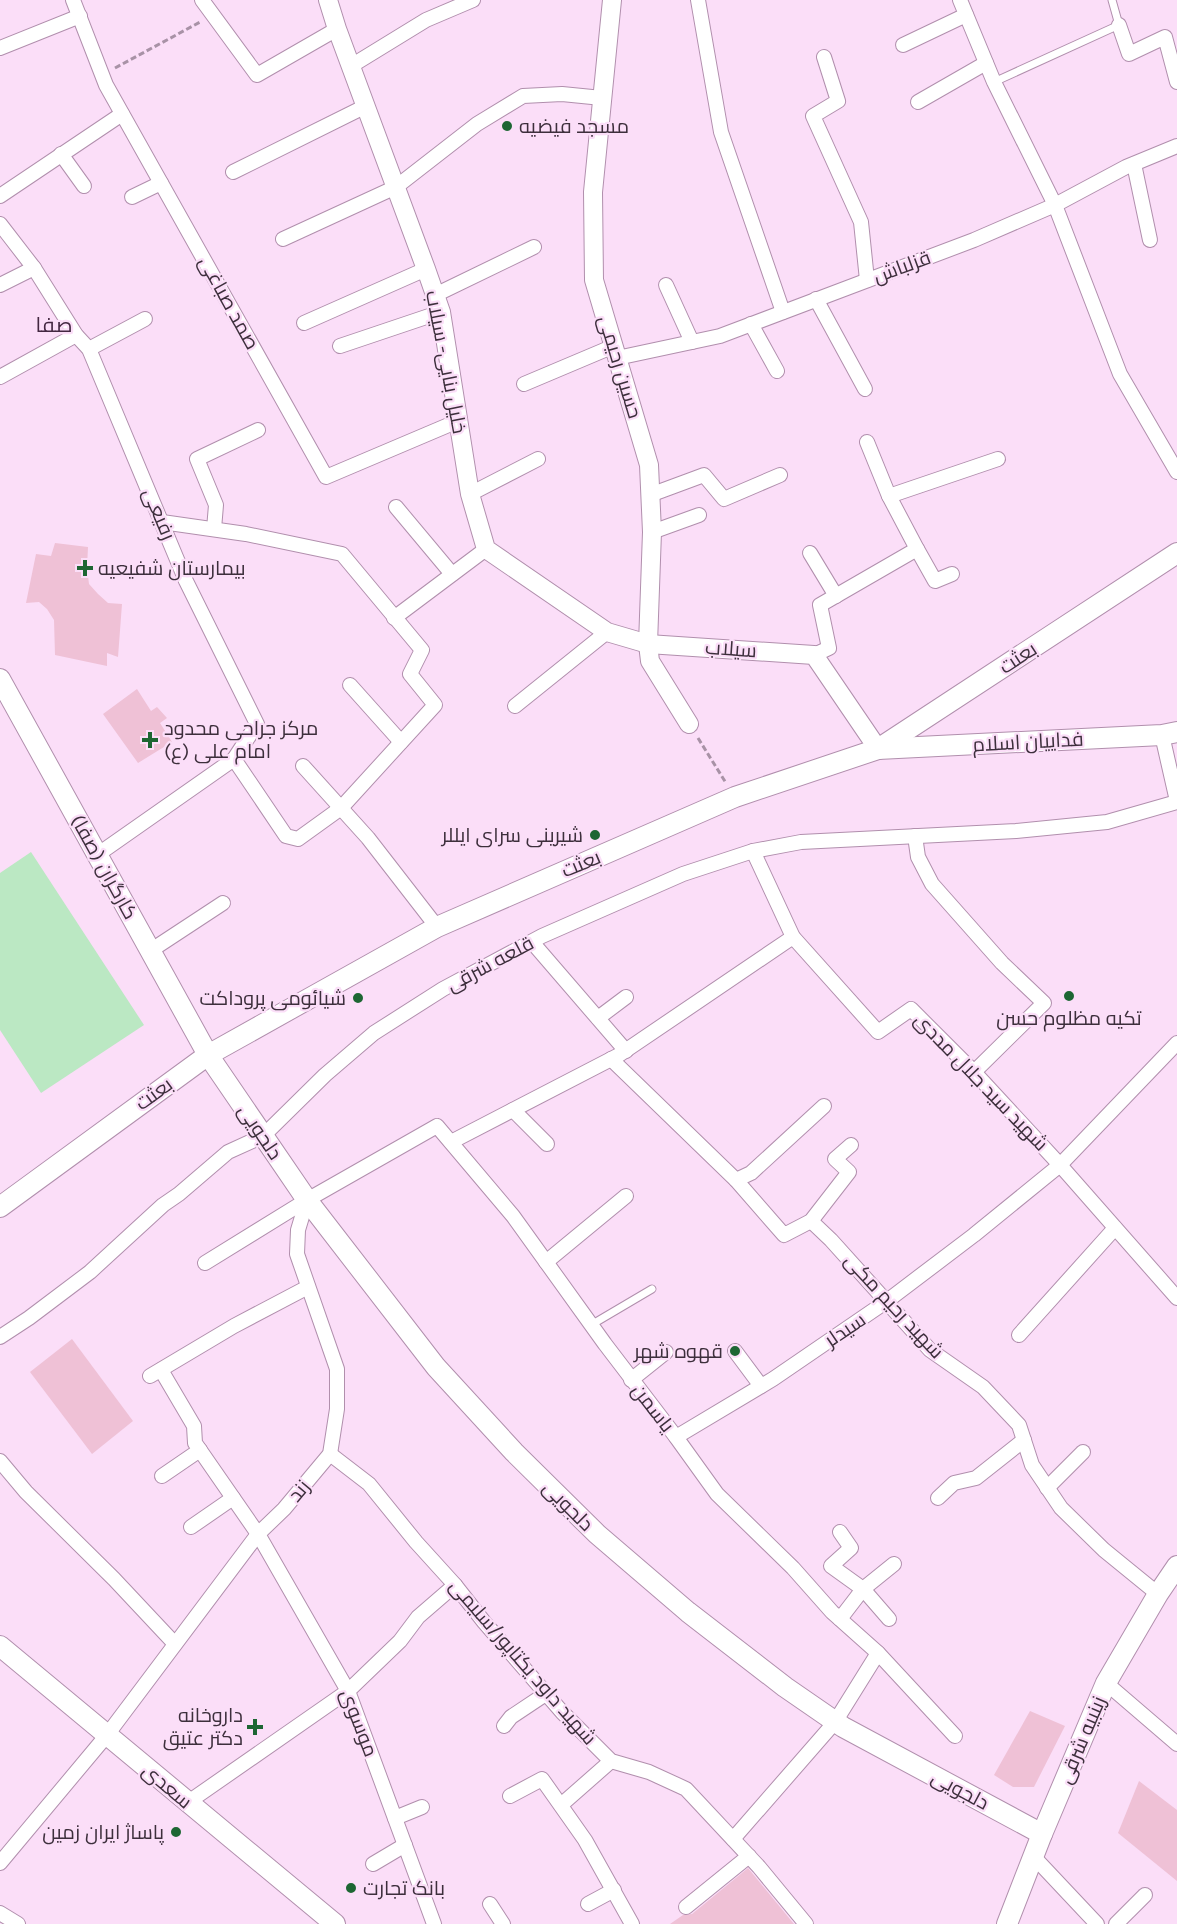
<svg xmlns="http://www.w3.org/2000/svg" width="1177" height="1924" font-family="Karla,Cairo,sans-serif">
	<style>
		.green { fill: #bbe8c3 }
		.building { fill: #efc1d6 }
		.lines { fill: none; stroke-linecap: round; stroke-linejoin: round }
		.service-casing { stroke: #b18fad; stroke-width: 9 }
		.minor-casing { stroke: #b18fad; stroke-width: 16 }
		.tertiary-casing { stroke: #b18fad; stroke-width: 20 }
		.secondary-casing { stroke: #b18fad; stroke-width: 22 }
		.path { stroke: #a892a6; stroke-width: 3; stroke-dasharray: 6 3; stroke-linecap: butt }
		.service { stroke: #fff; stroke-width: 7 }
		.minor { stroke: #fff; stroke-width: 14 }
		.tertiary { stroke: #fff; stroke-width: 18 }
		.secondary { stroke: #fff; stroke-width: 20 }
		.poi-dot { fill: #1d6633; stroke: #fbdef8; stroke-width: 2 }
		.labels { text-anchor: middle; dominant-baseline: central; stroke-width: 4.5; stroke-linejoin: round; paint-order: stroke }
		.poi-label { font-size: 20px; fill: #3d2f3c; stroke: #fbdef8; text-anchor: end }
		.street-label { font-size: 20px; fill: #3d2f3c; stroke: #fbdef8 }
		.neighbourhood-label { font-size: 21px; fill: #432741; stroke: #fbdef8 }
	</style>
	<rect width="100%" height="100%" fill="#fbdef8"/>
	<!-- green -->
	<path class="green" d="M31 852 144 1025 41 1093 0 1030V873Z"/>
	<!-- building -->
	<g class="building">
		<path d="M55 543 88 547 87 568 89 584 98 594 108 603 122 604 118 657 107 653V666L55 655 54 620 47 609 39 602 26 603 36 554 51 556Z"/>
		<path d="M137 689 151 711 157 707 167 718 160 723 172 742 138 763 103 714Z"/>
		<path d="M72 1339 133 1421 92 1454 30 1372Z"/>
		<path d="M1030 1711 1065 1726 1034 1787H1013L994 1775Z"/>
		<path d="M1139 1781 1177 1810V1881L1118 1833Z"/>
		<path d="M748 1868 794 1924H670L683 1915 692 1914Z"/>
	</g>
	<g class="lines">
		<!-- service casing -->
		<g class="service-casing">
			<g id="service">
				<path d="M994 82 1119 25 1112 0"/>
				<path d="M591 1325 652 1289"/>
			</g>
		</g>
		<!-- minor casing -->
		<g class="minor-casing">
			<g id="minor">
				<path d="M73 0 106 85 326 477 458 421"/>
				<path d="M202 0 257 75 337 29"/>
				<path d="M698 0 721 132 783 312"/>
				<path d="M960 0 994 82 1055 205 1120 374 1177 472"/>
				<path d="M1119 25 1129 54 1165 37 1177 82"/>
				<path d="M903 45 966 15"/>
				<path d="M0 48 80 16"/>
				<path d="M824 57 838 101 813 116 861 222 867 280"/>
				<path d="M351 66 426 20 473 0"/>
				<path d="M918 102 986 63"/>
				<path d="M61 154 84 186"/>
				<path d="M1134 164 1150 240"/>
				<path d="M233 172 366 106"/>
				<path d="M0 196 122 114"/>
				<path d="M132 197 161 183"/>
				<path d="M0 224 34 268 76 335 89 349 186 581 257 724 234 759 97 855"/>
				<path d="M283 239 396 187 477 124 523 96 562 94 602 98"/>
				<path d="M0 285 34 268"/>
				<path d="M666 285 692 342"/>
				<path d="M435 295 534 247"/>
				<path d="M816 299 865 389"/>
				<path d="M304 323 426 269"/>
				<path d="M751 324 777 371"/>
				<path d="M340 346 441 312"/>
				<path d="M89 349 145 319"/>
				<path d="M617 358 720 336 974 240 1055 205 1126 167 1177 146"/>
				<path d="M0 377 76 335"/>
				<path d="M524 384 614 346"/>
				<path d="M470 494 538 459"/>
				<path d="M650 495 704 475 724 499 780 475"/>
				<path d="M889 496 998 459"/>
				<path d="M396 507 452 574"/>
				<path d="M162 522 246 534 342 554 422 650 410 674 435 705 341 808 298 839 286 836 234 759"/>
				<path d="M214 529 216 505 197 459 258 430"/>
				<path d="M652 532 699 515"/>
				<path d="M917 549 935 581 952 574"/>
				<path d="M810 553 836 596"/>
				<path d="M394 618 486 549"/>
				<path d="M814 655 829 648 820 605 917 549 889 496 867 442"/>
				<path d="M350 685 401 742"/>
				<path d="M515 706 607 632"/>
				<path d="M1162 735 1177 801"/>
				<path d="M303 766 368 838 437 927"/>
				<path d="M915 836 918 857 932 884 1002 963 1044 1003 974 1072"/>
				<path d="M753 851 793 937 878 1032 911 1009 974 1072 1060 1165 1177 1298"/>
				<path d="M532 942 626 1051"/>
				<path d="M150 951 223 903"/>
				<path d="M598 1018 626 997"/>
				<path d="M611 1059 736 1180 784 1235 811 1221 849 1172 835 1159 851 1145"/>
				<path d="M513 1110 547 1144"/>
				<path d="M451 1142 619 1055 793 937"/>
				<path d="M736 1180 751 1173 824 1106"/>
				<path d="M811 1221 831 1240 930 1350 983 1387 1019 1425 1032 1465 1061 1508 1104 1550 1158 1594"/>
				<path d="M546 1262 626 1196"/>
				<path d="M205 1263 307 1200 437 1126 513 1216 605 1344 676 1437 717 1494 793 1568 832 1612 878 1653 835 1722 733 1839"/>
				<path d="M1019 1335 1115 1228"/>
				<path d="M0 1337 29 1318 90 1272 163 1205 179 1194 228 1152 263 1136 325 1075 374 1033 443 989 542 936 683 874 753 851 801 842 1016 831 1107 822 1177 802"/>
				<path d="M735 1351 761 1386"/>
				<path d="M161 1370 194 1426 195 1443 258 1534 348 1691 434 1924"/>
				<path d="M150 1376 234 1326 308 1287"/>
				<path d="M631 1380 666 1352"/>
				<path d="M676 1437 773 1379 887 1301 974 1235 1060 1165 1177 1043"/>
				<path d="M330 1454 369 1484 416 1542 455 1585 484 1622 562 1712 611 1761 649 1772 686 1789 759 1867 806 1924"/>
				<path d="M0 1461 26 1492 114 1579 175 1644"/>
				<path d="M162 1476 200 1450"/>
				<path d="M1047 1488 1083 1452"/>
				<path d="M938 1498 954 1483 976 1478 1024 1440"/>
				<path d="M191 1527 233 1498"/>
				<path d="M840 1532 851 1548 831 1566 863 1589 889 1619"/>
				<path d="M840 1619 863 1589 894 1564"/>
				<path d="M878 1653 955 1736"/>
				<path d="M1106 1683 1177 1744"/>
				<path d="M504 1726 511 1717 547 1693"/>
				<path d="M510 1796 542 1779 585 1840 632 1924"/>
				<path d="M187 1803 348 1691 400 1641 418 1617 455 1585"/>
				<path d="M561 1805 611 1761"/>
				<path d="M395 1818 422 1807"/>
				<path d="M1033 1856 1097 1924"/>
				<path d="M0 1863 107 1735 258 1534 284 1509 330 1454 337 1409V1369L297 1254 298 1230 307 1200"/>
				<path d="M373 1864 405 1845"/>
				<path d="M490 1904 503 1924"/>
				<path d="M588 1904 614 1890"/>
				<path d="M686 1907 749 1856"/>
				<path d="M0 1913 18 1924"/>
				<path d="M1116 1924 1145 1895"/>
			</g>
		</g>
		<!-- tertiary casing -->
		<g class="tertiary-casing">
			<g id="tertiary">
				<path d="M328 0 337 29 426 269 441 312 470 494 486 549 607 632 648 644 814 655 878 749"/>
				<path d="M612 0 593 192 594 280 649 465 652 532 648 644 650 661 689 724"/>
			</g>
		</g>
		<!-- secondary casing -->
		<g class="secondary-casing">
			<g id="secondary">
				<path d="M0 679 208 1055 307 1200 436 1367 514 1452 597 1534 688 1612 785 1687 843 1727 1042 1834"/>
				<path d="M878 749 1162 735 1177 732"/>
				<path d="M0 1207 208 1055 437 927 735 797 878 749 1177 553"/>
				<path d="M0 1646 335 1924"/>
				<path d="M1007 1924 1042 1834 1106 1683 1158 1594 1177 1566"/>
			</g>
		</g>
		<!-- path -->
		<g class="path">
			<path d="M115 68 202 21"/>
			<path d="M698 738 726 783"/>
		</g>
		<!-- service -->
		<use href="#service" class="service"/>
		<!-- minor -->
		<use href="#minor" class="minor"/>
		<!-- tertiary -->
		<use href="#tertiary" class="tertiary"/>
		<!-- secondary -->
		<use href="#secondary" class="secondary"/>
	</g>
	<!-- markers -->
	<g class="poi-dot">
		<circle cx="507" cy="126" r="6"/>
		<path d="M82 559h6v6h6v6h-6v6h-6v-6h-6v-6h6z"/>
		<path d="M147 731h6v6h6v6h-6v6h-6v-6h-6v-6h6z"/>
		<circle cx="595" cy="835" r="6"/>
		<circle cx="1069" cy="996" r="6"/>
		<circle cx="358" cy="998" r="6"/>
		<circle cx="735" cy="1351" r="6"/>
		<path d="M252 1718h6v6h6v6h-6v6h-6v-6h-6v-6h6z"/>
		<circle cx="176" cy="1832" r="6"/>
		<circle cx="351" cy="1888" r="6"/>
	</g>
	<g class="labels">
		<!-- poi labels -->
		<g class="poi-label">
			<text x="519" y="126" text-anchor="start">مسجد فیضیه</text>
			<text x="98" y="568" text-anchor="start">بیمارستان شفیعیه</text>
			<text x="164" y="728" text-anchor="start">مرکز جراحی محدود<tspan x="164" dy="23">امام علی (ع)</tspan></text>
			<text x="583" y="835">شیرینی سرای ایللر</text>
			<text x="346" y="998">شیائومی پروداکت</text>
			<text x="1069" y="1018" text-anchor="middle">تکیه مظلوم حسن</text>
			<text x="723" y="1351">قهوه شهر</text>
			<text x="243" y="1715">داروخانه<tspan x="243" dy="23">دکتر عتیق</tspan></text>
			<text x="164" y="1832">پاساژ ایران زمین</text>
			<text x="363" y="1888" text-anchor="start">بانک تجارت</text>
		</g>
		<!-- street labels -->
		<g class="street-label">
			<text transform="translate(902 267) rotate(-20)">قزلباش</text>
			<text transform="translate(229 303) rotate(61)">صمد صباغی</text>
			<text transform="translate(446 362) rotate(79)">خلیل بنایی- سیلاب</text>
			<text transform="translate(620 367) rotate(73)">حسین رحیمی</text>
			<text transform="translate(159 514) rotate(67)">رفیعی</text>
			<text transform="translate(731 649) rotate(4)">سیلاب</text>
			<text transform="translate(1018 658) rotate(-33)">بعثت</text>
			<text transform="translate(1028 742) rotate(-3)">فداییان اسلام</text>
			<text transform="translate(581 864) rotate(-23)">بعثت</text>
			<text transform="translate(104 867) rotate(61)">کارگران (صفا)</text>
			<text transform="translate(490 964) rotate(-28)">قلعه شرقی</text>
			<text transform="translate(981 1082) rotate(46)">شهید سید جلال مددی</text>
			<text transform="translate(154 1094) rotate(-36)">بعثت</text>
			<text transform="translate(260 1132) rotate(56)">دلجویی</text>
			<text transform="translate(894 1306) rotate(47)">شهید رحیم مکی</text>
			<text transform="translate(845 1330) rotate(-34)">سیدلر</text>
			<text transform="translate(653 1408) rotate(52)">یاسمن</text>
			<text transform="translate(299 1491) rotate(-50)">زند</text>
			<text transform="translate(568 1506) rotate(45)">دلجویی</text>
			<text transform="translate(523 1662) rotate(49)">شهید داود یکتاپور/سلیمی</text>
			<text transform="translate(359 1723) rotate(69)">موسوی</text>
			<text transform="translate(1082 1740) rotate(-67)">زینبیه شرقی</text>
			<text transform="translate(167 1786) rotate(40)">سعدی</text>
			<text transform="translate(960 1790) rotate(28)">دلجویی</text>
		</g>
		<!-- neighbourhood labels -->
		<g class="neighbourhood-label">
			<text x="54" y="325">صفا</text>
		</g>
	</g>
</svg>
